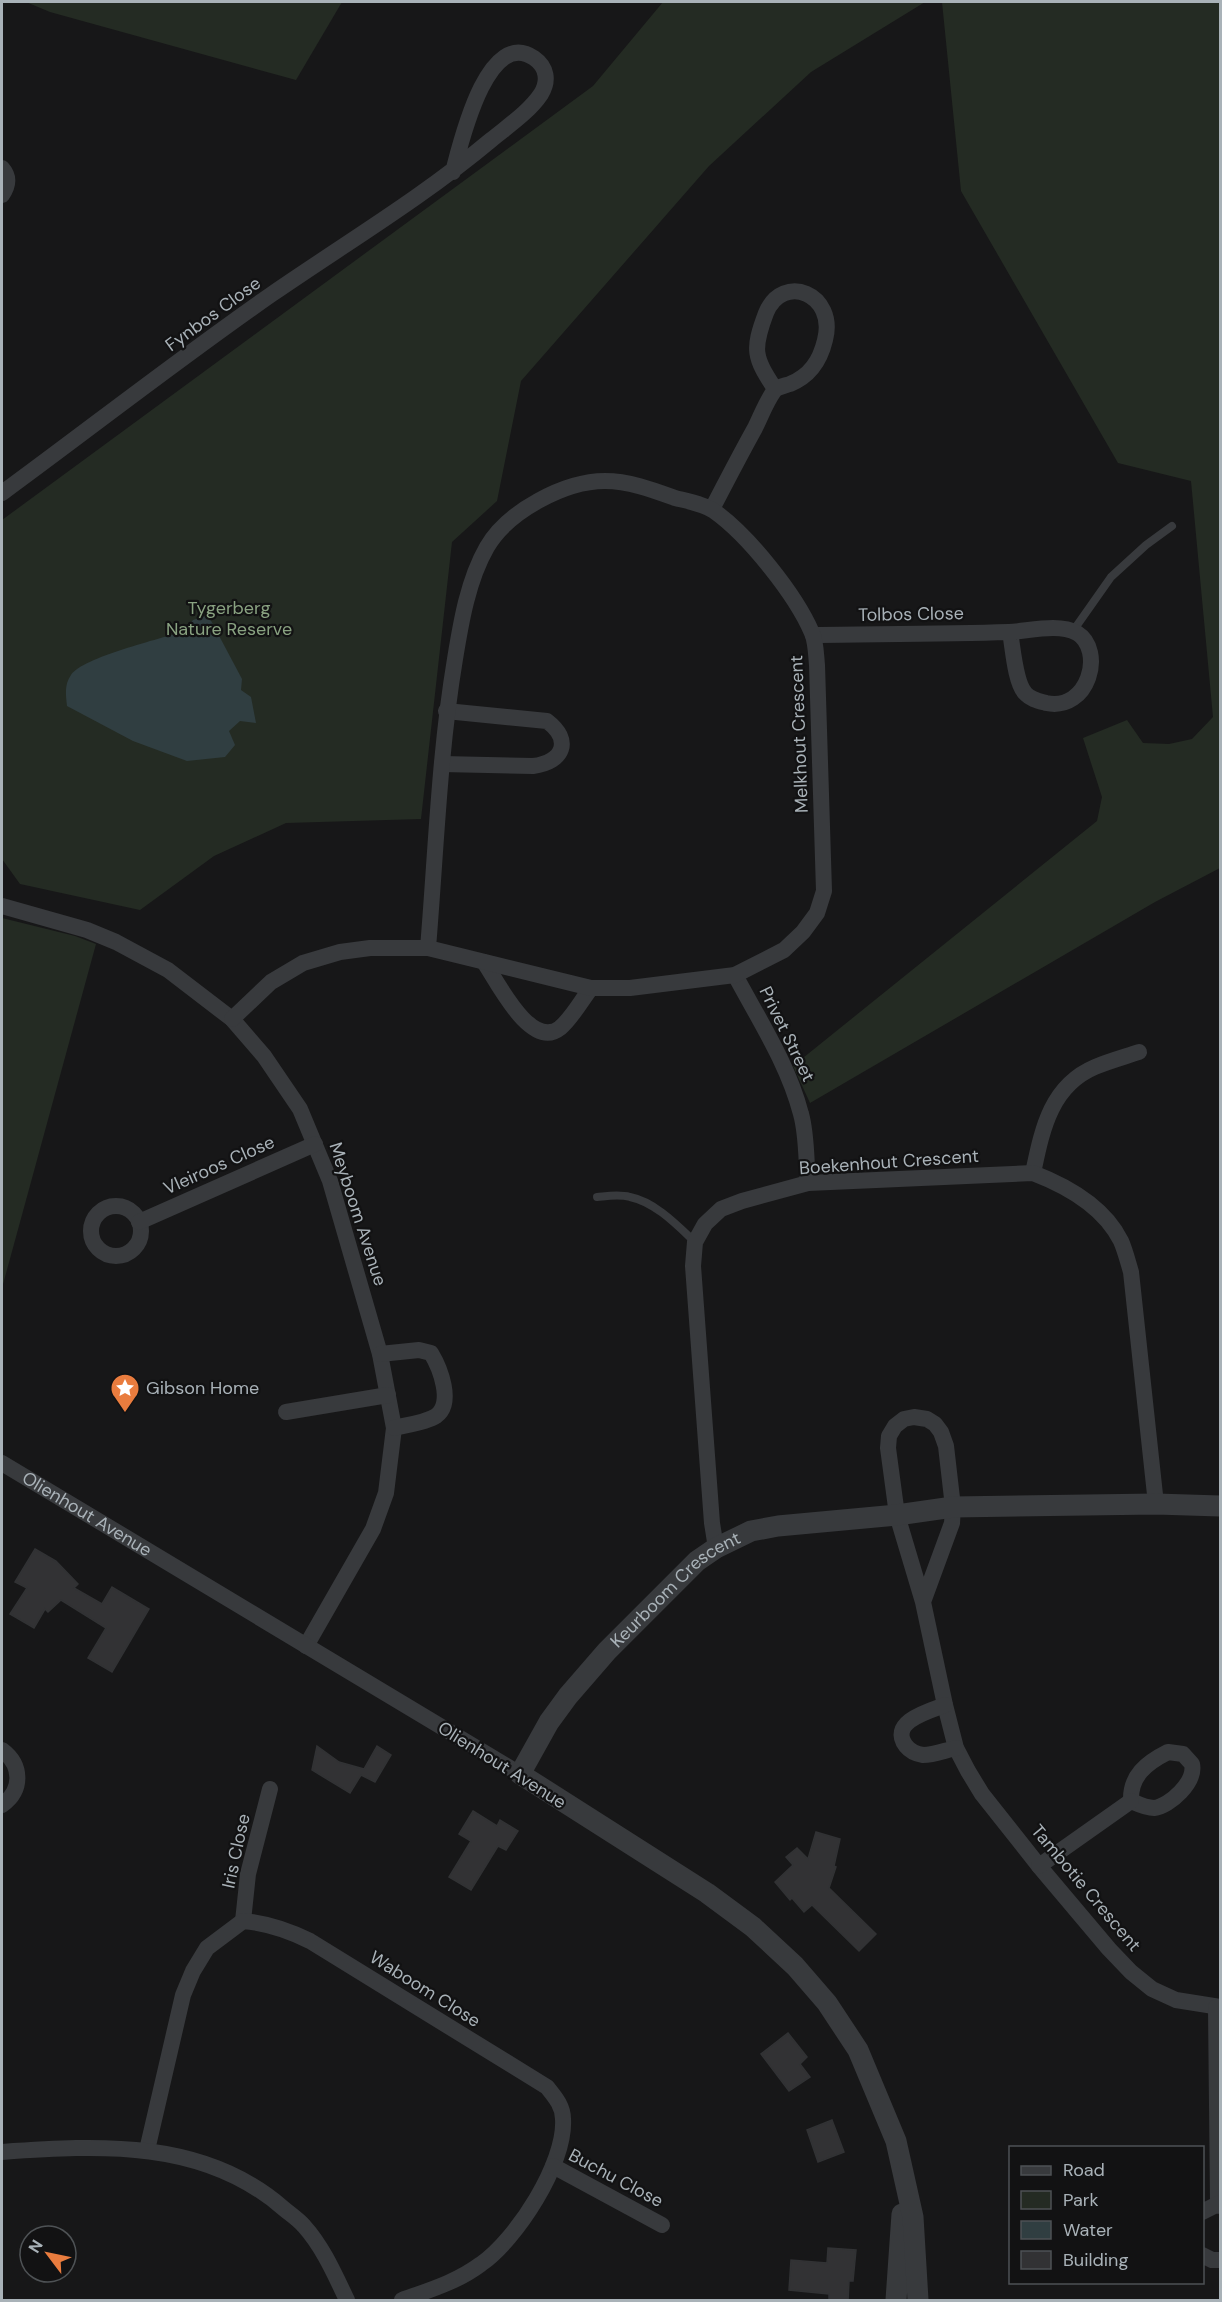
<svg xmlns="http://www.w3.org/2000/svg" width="1222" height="2302" font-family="'DM Sans',sans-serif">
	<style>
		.green { fill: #242b23 }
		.water { fill: #303e41 }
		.building { fill: #323234; stroke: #313234; stroke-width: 1.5 }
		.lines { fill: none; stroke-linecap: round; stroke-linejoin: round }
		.service { stroke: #383a3d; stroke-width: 8 }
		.minor { stroke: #383a3d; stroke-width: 16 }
		.tertiary { stroke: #383a3d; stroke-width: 21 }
		.labels { text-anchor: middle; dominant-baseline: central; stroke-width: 4.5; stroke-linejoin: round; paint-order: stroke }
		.street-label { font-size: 18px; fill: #a9b2b8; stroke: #121213 }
		.park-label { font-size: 18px; fill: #89a281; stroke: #121213 }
		.poi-label { font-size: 18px; fill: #a9b2b8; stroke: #121213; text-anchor: start }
	</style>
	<rect width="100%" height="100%" fill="#171718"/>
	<!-- green -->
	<g class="green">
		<path d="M26 2H342L296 80 50 12Z"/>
		<path d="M663 2H925L811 72 709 166 521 381 497 501 452 542 421 819 286 823 214 856 140 910 20 884 2 859V520L593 86Z"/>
		<path d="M942 2H1220V868L1155 902 810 1103 793 1066 1097 821 1102 797 1083 738 1127 720 1143 743 1169 744 1192 739 1213 717 1191 481 1118 463 961 191Z"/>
		<path d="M2 918 75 936 96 944 2 1288Z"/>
	</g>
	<!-- water -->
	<path class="water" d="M208 615 242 679 241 690 251 697 256 723 240 721 229 731 235 745 225 757 187 761 133 741 67 706C66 695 64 685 71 675 83 657 161 639 184 631L193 620Z"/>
	<!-- building -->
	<g class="building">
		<path d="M35 1549 56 1561 78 1584 74 1588 102 1604 112 1587 149 1609 112 1672 88 1658 106 1628 61 1600 48 1612 45 1609 34 1628 10 1614 27 1588 15 1582Z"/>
		<path d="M317 1746 339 1762 364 1769 377 1746 391 1755 375 1782 361 1775 350 1793 312 1770Z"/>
		<path d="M473 1811 497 1826 500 1820 518 1831 506 1850 498 1846 471 1890 449 1877 471 1841 459 1834Z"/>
		<path d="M816 1832 840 1839 834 1866 836 1867 829 1888 876 1934 859 1951 812 1905 804 1912 792 1898 790 1900 775 1882 793 1865 786 1857 797 1848 808 1859Z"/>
		<path d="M788 2033 807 2057 800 2064 810 2077 789 2091 761 2054Z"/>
		<path d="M832 2120 844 2152 818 2162 807 2130Z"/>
		<path d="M828 2248 856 2250 853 2281H849L848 2301H829V2294L789 2290 791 2260 827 2263Z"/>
	</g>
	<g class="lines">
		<!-- service -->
		<g class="service">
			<path d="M1073 631 1111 577 1146 545 1172 526"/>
			<path d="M597 1197C608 1196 619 1194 630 1197 655 1202 677 1225 695 1242"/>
		</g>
		<!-- minor -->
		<g class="minor">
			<path d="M2 168C10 177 8 186 2 195"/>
			<path d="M2 493C92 427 180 358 272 294 346 243 423 197 491 140 508 126 529 112 541 94 549 81 547 67 534 58 487 26 460 146 453 172"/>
			<path d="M712 509C726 482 740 455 755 428 761 416 766 402 774 391 777 387 784 386 790 384 810 376 820 361 825 340 837 294 783 272 766 313 752 350 754 357 775 389"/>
			<path d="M813 635C878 634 944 634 1009 632 1029 631 1059 623 1077 633 1105 650 1089 712 1046 703 1039 701 1030 699 1025 693 1015 682 1013 648 1010 632"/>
			<path d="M442 764 533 766C564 762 572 740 547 721L446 711"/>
			<path d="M2 906 87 930 116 942 168 970 232 1019 264 1056 300 1109 330 1181 380 1354 394 1428 386 1493 373 1529 306 1646"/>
			<path d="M484 962C497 981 531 1051 560 1028 572 1018 581 1001 591 988"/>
			<path d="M735 975C759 1020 788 1064 801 1114 807 1135 806 1161 808 1183"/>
			<path d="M232 1019 271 982 303 963 340 952 370 948H428L591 988H630L735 975 784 950 803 932 817 913 824 891 817 665C816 655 816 642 812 633 796 595 748 535 714 511 704 504 687 501 675 498 653 490 629 481 605 481 565 481 508 511 487 547 468 580 461 622 455 659 439 755 436 852 428 948"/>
			<path d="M1033 1173C1042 1131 1050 1086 1095 1067 1109 1061 1124 1057 1139 1052"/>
			<circle cx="116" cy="1231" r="25"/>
			<path d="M139 1222 315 1144"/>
			<path d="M380 1354 419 1350 431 1353C440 1368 454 1403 436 1416 425 1423 406 1425 394 1428"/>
			<path d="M286 1412 388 1395"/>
			<path id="s1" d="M2 1463 520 1774"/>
			<path d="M716 1548 712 1523 693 1266 695 1242 705 1224 721 1209 742 1201 808 1183 1033 1173C1067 1186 1104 1207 1121 1241 1125 1250 1128 1262 1131 1272L1156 1504"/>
			<path d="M923 1602 952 1523 953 1507 946 1446 941 1432 935 1424 927 1419 914 1417 904 1419 895 1426 889 1436 888 1448 897 1515 923 1602 945 1705 956 1748 968 1771 982 1794 1039 1866 1109 1949 1131 1972 1152 1989 1176 2000 1220 2007"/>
			<path d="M945 1705C929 1711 888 1722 906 1746 910 1751 916 1754 923 1755 934 1755 946 1750 956 1748"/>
			<path d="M2 1750C22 1765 23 1790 2 1805"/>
			<path d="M1168 1752 1183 1754 1192 1764C1196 1782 1170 1806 1154 1808 1146 1808 1138 1804 1131 1801 1130 1776 1146 1763 1168 1752Z"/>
			<path d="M1039 1866 1131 1801"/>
			<path d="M243 1921 248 1874 270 1789"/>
			<path d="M1216 2007 1218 2204"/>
			<path d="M147 2150 183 1995 193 1971 207 1948 243 1921C267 1923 288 1930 310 1941L547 2087C555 2097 563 2106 563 2119 566 2163 516 2240 481 2264 457 2282 430 2290 402 2300"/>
			<path d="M2 2152C100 2145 204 2139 283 2208 290 2214 298 2219 304 2226 323 2247 335 2275 347 2300"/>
			<path d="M553 2166 662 2225"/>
			<path d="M1202 2212 1218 2204 1220 2206"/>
			<path d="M1202 2255 1212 2260H1220"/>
		</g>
		<!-- tertiary -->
		<g class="tertiary">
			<path d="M896 2300 902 2214"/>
			<path id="s2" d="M918 2300 913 2217 896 2141 858 2050 827 2003 795 1966 753 1927 707 1893 520 1774 549 1722 568 1696 607 1651 697 1561 716 1548 751 1531 778 1526 897 1515 953 1507 1156 1504 1220 1506"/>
		</g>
	</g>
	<!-- icons -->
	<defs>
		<g id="sight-pin" transform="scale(1.5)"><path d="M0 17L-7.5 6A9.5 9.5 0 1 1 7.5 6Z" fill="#e97c3e" stroke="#121213"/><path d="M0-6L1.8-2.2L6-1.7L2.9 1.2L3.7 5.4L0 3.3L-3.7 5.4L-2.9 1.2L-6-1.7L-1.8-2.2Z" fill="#fff"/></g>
	</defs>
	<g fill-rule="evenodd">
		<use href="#sight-pin" x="125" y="1388"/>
	</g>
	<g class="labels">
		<!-- street labels -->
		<g class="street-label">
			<text transform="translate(213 314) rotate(-36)">Fynbos Close</text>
			<text transform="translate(911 614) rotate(-1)">Tolbos Close</text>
			<text transform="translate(799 734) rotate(-92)">Melkhout Crescent</text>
			<text transform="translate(787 1034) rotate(64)">Privet Street</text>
			<text transform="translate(889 1162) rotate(-4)">Boekenhout Crescent</text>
			<text transform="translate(219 1165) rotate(-24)">Vleiroos Close</text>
			<text transform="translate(358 1214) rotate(72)">Meyboom Avenue</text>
			<text stroke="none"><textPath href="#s1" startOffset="99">Olienhout Avenue</textPath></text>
			<text stroke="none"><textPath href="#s2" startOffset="945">Keurboom Crescent</textPath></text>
			<text transform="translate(502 1765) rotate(32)">Olienhout Avenue</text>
			<text transform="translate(236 1851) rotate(-78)">Iris Close</text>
			<text transform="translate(1086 1888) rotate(50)">Tambotie Crescent</text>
			<text transform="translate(425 1989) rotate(32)">Waboom Close</text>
			<text transform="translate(616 2178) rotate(28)">Buchu Close</text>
		</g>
		<!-- park labels -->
		<g class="park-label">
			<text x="229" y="608">Tygerberg<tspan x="229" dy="21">Nature Reserve</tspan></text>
		</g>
		<!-- poi labels -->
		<g class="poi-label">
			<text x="146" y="1388">Gibson Home</text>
		</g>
	</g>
	<!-- border -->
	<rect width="1222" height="2302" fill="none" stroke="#a9b2b8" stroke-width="6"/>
	<!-- legend -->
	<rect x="1009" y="2146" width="195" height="138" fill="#121213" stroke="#4e5255" stroke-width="1.5"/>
	<rect x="1021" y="2166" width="30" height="9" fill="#383a3d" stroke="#4e5255" stroke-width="1.5"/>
	<text x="1063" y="2176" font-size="18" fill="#a9b2b8">Road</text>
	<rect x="1021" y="2191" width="30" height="18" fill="#242b23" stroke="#4e5255" stroke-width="1.5"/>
	<text x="1063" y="2206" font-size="18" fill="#a9b2b8">Park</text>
	<rect x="1021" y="2221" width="30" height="18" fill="#303e41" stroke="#4e5255" stroke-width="1.5"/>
	<text x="1063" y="2236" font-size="18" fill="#a9b2b8">Water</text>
	<rect x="1021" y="2251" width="30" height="18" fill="#323234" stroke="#4e5255" stroke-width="1.5"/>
	<text x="1063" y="2266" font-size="18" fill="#a9b2b8">Building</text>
	<!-- north arrow -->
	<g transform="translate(48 2254) rotate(302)"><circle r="28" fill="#121213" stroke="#4e5255" stroke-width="1.5"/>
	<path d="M0-4.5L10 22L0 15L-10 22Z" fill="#e97c3e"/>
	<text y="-9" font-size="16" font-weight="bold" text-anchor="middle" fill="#a9b2b8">N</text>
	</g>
</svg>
